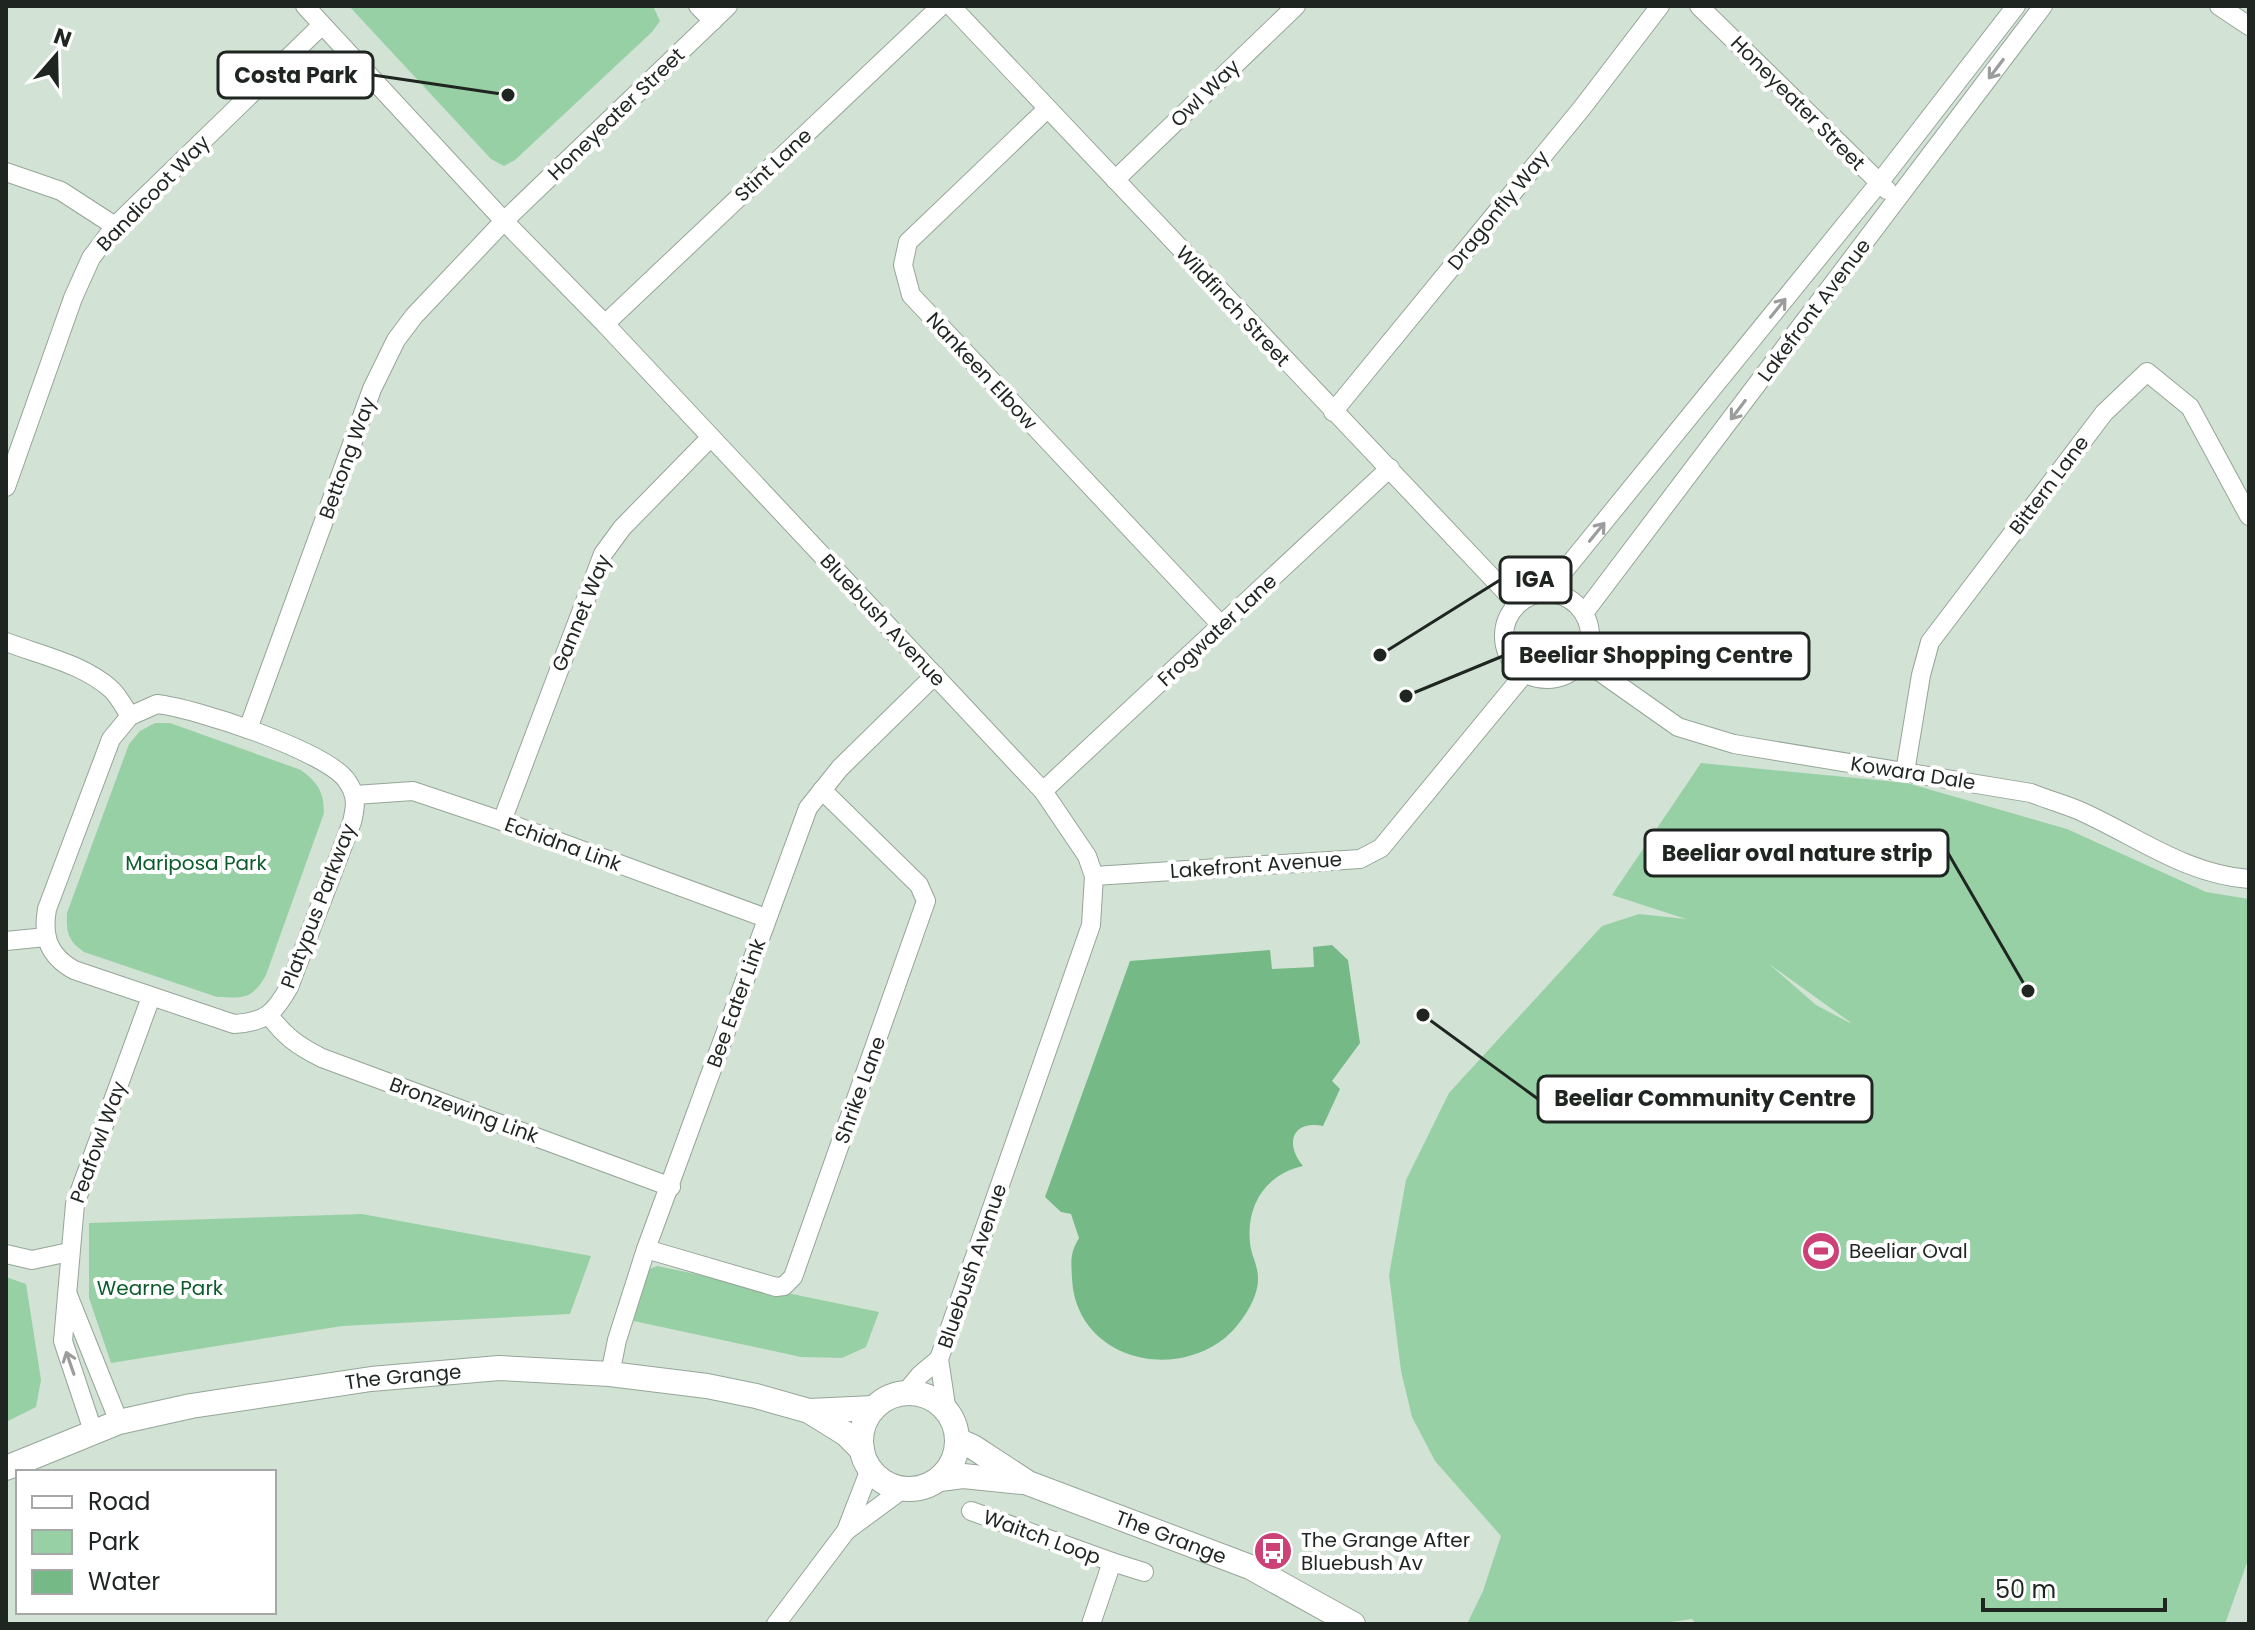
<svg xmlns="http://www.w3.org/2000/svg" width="2255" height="1630" font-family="Poppins,sans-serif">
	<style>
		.green { fill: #98d0a5; fill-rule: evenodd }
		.water { fill: #75b986 }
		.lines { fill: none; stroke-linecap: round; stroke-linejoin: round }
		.minor-casing { stroke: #95a598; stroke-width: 20 }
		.tertiary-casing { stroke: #95a598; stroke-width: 26 }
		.minor { stroke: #fff; stroke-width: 18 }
		.tertiary { stroke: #fff; stroke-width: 24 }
		.oneway { stroke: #9a9d9b }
		.labels { text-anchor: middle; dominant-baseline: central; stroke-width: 8; stroke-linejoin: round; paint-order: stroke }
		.street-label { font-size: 20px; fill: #1f2520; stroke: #fff }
		.park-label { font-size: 20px; fill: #0b5b2b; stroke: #fff }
		.poi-label { font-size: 20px; fill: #1f2520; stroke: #fff; text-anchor: start }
		.leader { fill: none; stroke: #1f2520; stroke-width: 3 }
		.callout-dot { fill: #1f2520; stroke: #fff; stroke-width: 3 }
		.callout { fill: #fff; stroke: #1f2520; stroke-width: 3 }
		.callout-label { font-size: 22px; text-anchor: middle; font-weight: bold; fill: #1f2520 }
	</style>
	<rect width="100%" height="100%" fill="#d2e3d5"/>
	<!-- green -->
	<g class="green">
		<path d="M349 6H653L660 21 652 32 515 160 504 166 491 159Z"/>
		<path d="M155 723H170L301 770C318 783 324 792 324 813L266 975C252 1000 243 998 217 997L84 952C68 941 66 932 67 913L129 744 140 731Z"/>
		<path d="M1701 763 1907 783 2067 829 2206 892 2249 899V1557L2225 1624H1696L1692 1619 1658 1624H1467L1483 1591 1501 1536 1435 1461 1412 1417 1401 1371 1389 1275 1406 1180 1449 1093 1602 926 1639 914 1686 919 1612 895ZM1768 963 1850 1022V1023L1816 1005Z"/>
		<path d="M362 1214 591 1256 570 1314 342 1326 111 1363 89 1298V1223Z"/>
		<path d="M657 1266 879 1312 866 1347 842 1358 801 1357 629 1320 642 1272Z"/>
		<path d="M6 1277 26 1284 41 1380 36 1407 6 1422Z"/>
	</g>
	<!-- water -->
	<path class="water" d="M1332 945 1348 960 1360 1043 1332 1081 1340 1089 1323 1126C1291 1120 1285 1145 1303 1166 1266 1174 1246 1205 1250 1243 1251 1255 1258 1265 1258 1278 1259 1300 1236 1332 1218 1343 1160 1381 1075 1352 1072 1278 1071 1261 1070 1253 1079 1238L1071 1214 1061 1212 1045 1197 1130 961 1270 950 1272 969 1314 967 1313 947Z"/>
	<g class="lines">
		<!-- minor casing -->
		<g class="minor-casing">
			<g id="minor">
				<path d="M305 6 504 221 605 324 1043 791 1087 856 1094 876 1091 925 939 1359 947 1412"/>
				<path d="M698 6 713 21"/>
				<path d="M951 6 1517 604"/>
				<path d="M1699 6 1887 190"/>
				<path d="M2219 6 2249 26"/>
				<path d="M1047 109 908 242 903 265 911 295 1222 626"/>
				<path d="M6 172 61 191 115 226"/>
				<path d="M1115 180 1296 6"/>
				<path d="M605 324 941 6"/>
				<path d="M1333 412 1582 108 1660 6"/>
				<path d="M6 487 73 298 91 258 115 226 322 25"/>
				<path d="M1547 592 1879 183 2016 6"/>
				<circle cx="1547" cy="636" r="43"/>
				<path d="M1584 613 2043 6"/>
				<path d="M6 642C40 655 84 664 112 690 119 697 124 707 130 716"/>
				<path d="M1583 660 1678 727 1734 744 2031 793C2046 799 2063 804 2078 810 2135 835 2184 874 2249 879"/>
				<path d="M157 704C194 708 327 751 347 781 357 795 356 806 352 822L289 987C274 1014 265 1022 234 1024L74 970C49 956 42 937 47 909L111 739 130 716Z"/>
				<path d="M248 729 372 389 396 340 414 316 504 221 728 6"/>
				<path d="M1905 772 1921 675 1930 642 2104 413 2147 372 2190 407 2249 516"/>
				<path d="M1043 791 1390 468"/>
				<path d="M355 795 413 791 502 821 766 918"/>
				<path d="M502 821 603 554 622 528 711 437"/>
				<path d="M1094 876 1360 859 1381 848 1525 673"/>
				<path d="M6 941 46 937"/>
				<path d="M269 1015C284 1036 298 1046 322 1058L671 1187"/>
				<path d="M646 1249 776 1287 784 1286 793 1277 926 901 919 885 822 790"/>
				<path d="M6 1254 32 1260 69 1252"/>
				<path d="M68 1295 119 1422"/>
				<path d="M610 1374 617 1340 646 1249 808 808 840 768 935 675"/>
				<path d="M905 1393 920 1375 939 1359"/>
				<path d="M93 1431 63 1341 75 1204 151 997"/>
				<path d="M971 1511 1112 1562 1091 1624"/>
				<path d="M846 1531 903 1489"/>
				<path d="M1112 1562 1144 1572"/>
				<path d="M776 1624 846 1531 870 1469"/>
			</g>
		</g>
		<!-- tertiary casing -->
		<g class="tertiary-casing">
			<g id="tertiary">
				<circle cx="909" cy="1441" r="48"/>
				<path d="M809 1411 874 1408"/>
				<path id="s1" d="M957 1440 973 1447 1028 1483 1250 1567 1353 1624"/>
				<path id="s2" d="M6 1468 119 1422 191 1406 371 1379 499 1368 610 1374 707 1386 756 1396 809 1411 846 1434 862 1450"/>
				<path d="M940 1479 963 1476 1022 1482"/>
			</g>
		</g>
		<!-- minor -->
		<use href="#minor" class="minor"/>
		<!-- tertiary -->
		<use href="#tertiary" class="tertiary"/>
	</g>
	<!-- one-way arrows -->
	<defs><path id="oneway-shaft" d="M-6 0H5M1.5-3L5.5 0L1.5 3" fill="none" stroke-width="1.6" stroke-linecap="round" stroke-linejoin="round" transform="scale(2)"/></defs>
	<g class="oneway">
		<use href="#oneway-shaft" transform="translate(1996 69) rotate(127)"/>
		<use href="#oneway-shaft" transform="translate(1778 308) rotate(-51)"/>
		<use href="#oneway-shaft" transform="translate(1738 410) rotate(127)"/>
		<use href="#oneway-shaft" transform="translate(1597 532) rotate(-51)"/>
		<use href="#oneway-shaft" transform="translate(70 1363) rotate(-109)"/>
	</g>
	<!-- icons -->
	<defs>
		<g id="stadium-disc" transform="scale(2)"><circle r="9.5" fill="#cc4176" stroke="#fff"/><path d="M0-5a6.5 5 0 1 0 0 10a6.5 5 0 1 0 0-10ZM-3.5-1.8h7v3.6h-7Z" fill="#fff"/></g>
		<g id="bus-disc" transform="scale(2)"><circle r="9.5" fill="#cc4176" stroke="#fff"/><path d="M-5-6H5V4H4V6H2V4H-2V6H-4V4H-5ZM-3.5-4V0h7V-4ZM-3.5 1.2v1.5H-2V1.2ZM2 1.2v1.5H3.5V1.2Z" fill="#fff"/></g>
	</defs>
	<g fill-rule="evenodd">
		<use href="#stadium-disc" x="1821" y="1251"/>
		<use href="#bus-disc" x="1273" y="1551"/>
	</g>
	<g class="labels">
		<!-- street labels -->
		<g class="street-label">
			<text transform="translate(1205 93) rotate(-44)">Owl Way</text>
			<text transform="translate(1798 103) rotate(45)">Honeyeater Street</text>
			<text transform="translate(616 114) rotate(-44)">Honeyeater Street</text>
			<text transform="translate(773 165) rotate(-43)">Stint Lane</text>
			<text transform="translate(153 193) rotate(-46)">Bandicoot Way</text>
			<text transform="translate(1498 210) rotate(-51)">Dragonfly Way</text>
			<text transform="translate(1233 306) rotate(47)">Wildfinch Street</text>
			<text transform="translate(1814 310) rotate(-53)">Lakefront Avenue</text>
			<text transform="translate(982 371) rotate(47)">Nankeen Elbow</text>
			<text transform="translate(347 458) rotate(-70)">Bettong Way</text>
			<text transform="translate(2049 485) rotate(-53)">Bittern Lane</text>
			<text transform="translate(581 613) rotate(-68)">Gannet Way</text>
			<text transform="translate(883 620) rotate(47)">Bluebush Avenue</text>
			<text transform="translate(1217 630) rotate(-43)">Frogwater Lane</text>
			<text transform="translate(1913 773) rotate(9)">Kowara Dale</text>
			<text transform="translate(563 844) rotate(20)">Echidna Link</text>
			<text transform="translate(1256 865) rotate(-4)">Lakefront Avenue</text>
			<text transform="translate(318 906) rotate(-69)">Platypus Parkway</text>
			<text transform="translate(736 1003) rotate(-70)">Bee Eater Link</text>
			<text transform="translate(860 1090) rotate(-70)">Shrike Lane</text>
			<text transform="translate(464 1110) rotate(20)">Bronzewing Link</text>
			<text transform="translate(98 1142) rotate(-70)">Peafowl Way</text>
			<text transform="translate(972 1266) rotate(-71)">Bluebush Avenue</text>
			<text stroke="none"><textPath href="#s2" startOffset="410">The Grange</textPath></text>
			<text stroke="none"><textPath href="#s1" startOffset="236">The Grange</textPath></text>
			<text transform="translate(1042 1537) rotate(20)">Waitch Loop</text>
		</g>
		<!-- park labels -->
		<g class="park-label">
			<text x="196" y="863">Mariposa Park</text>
			<text x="160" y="1288">Wearne Park</text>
		</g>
		<!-- poi labels -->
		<g class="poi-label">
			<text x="1849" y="1251">Beeliar Oval</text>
			<text x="1301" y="1540">The Grange After<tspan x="1301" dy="23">Bluebush Av</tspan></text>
		</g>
	</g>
	<!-- callouts -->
	<path class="leader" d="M508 95L373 75M1380 655L1500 580M1406 696L1503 656M2028 991L1948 853M1423 1015L1538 1099"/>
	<g class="callout-dot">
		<circle cx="508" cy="95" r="8"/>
		<circle cx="1380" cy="655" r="8"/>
		<circle cx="1406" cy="696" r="8"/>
		<circle cx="2028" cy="991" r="8"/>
		<circle cx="1423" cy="1015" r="8"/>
	</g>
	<g class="callout">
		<rect x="218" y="52" width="155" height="46" rx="8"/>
		<rect x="1500" y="557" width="71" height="46" rx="8"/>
		<rect x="1503" y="633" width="306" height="46" rx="8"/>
		<rect x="1645" y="830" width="303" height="46" rx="8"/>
		<rect x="1538" y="1076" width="334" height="46" rx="8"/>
	</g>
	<g class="callout-label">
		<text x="296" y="83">Costa Park</text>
		<text x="1535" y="587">IGA</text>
		<text x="1656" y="663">Beeliar Shopping Centre</text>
		<text x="1797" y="861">Beeliar oval nature strip</text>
		<text x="1705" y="1106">Beeliar Community Centre</text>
	</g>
	<!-- border -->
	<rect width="2255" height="1630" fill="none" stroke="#1f2520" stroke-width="16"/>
	<!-- legend -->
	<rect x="16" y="1470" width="260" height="144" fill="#ffffff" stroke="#a5a8a6" stroke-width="2"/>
	<rect x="32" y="1496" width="40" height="12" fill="#ffffff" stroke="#a5a8a6" stroke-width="2"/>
	<text x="88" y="1510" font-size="24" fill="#1f2520">Road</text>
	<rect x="32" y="1530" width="40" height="24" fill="#98d0a5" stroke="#a5a8a6" stroke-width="2"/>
	<text x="88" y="1550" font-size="24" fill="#1f2520">Park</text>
	<rect x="32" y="1570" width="40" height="24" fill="#75b986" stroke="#a5a8a6" stroke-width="2"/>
	<text x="88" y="1590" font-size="24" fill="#1f2520">Water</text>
	<!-- north arrow -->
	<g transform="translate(56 56) rotate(20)" stroke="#ffffff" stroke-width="6" paint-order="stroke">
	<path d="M0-6L14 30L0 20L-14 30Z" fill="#1f2520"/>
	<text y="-12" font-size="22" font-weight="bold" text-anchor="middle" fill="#1f2520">N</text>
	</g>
	<!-- scale -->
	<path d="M1983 1598v12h182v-12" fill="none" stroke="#1f2520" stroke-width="4"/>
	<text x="1995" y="1598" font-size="24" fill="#1f2520" stroke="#ffffff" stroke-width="6" paint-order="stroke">50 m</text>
</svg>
